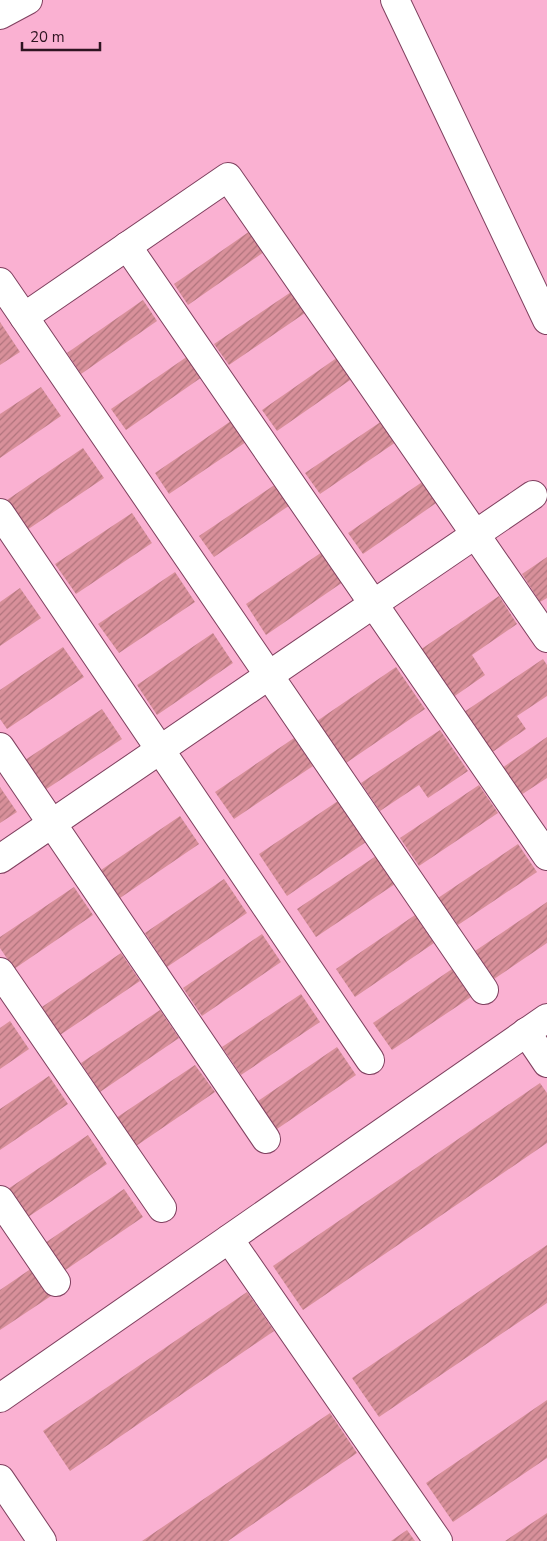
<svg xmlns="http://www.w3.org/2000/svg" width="547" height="1541" font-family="'Nunito Sans',sans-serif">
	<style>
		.building { fill: url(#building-hatch) }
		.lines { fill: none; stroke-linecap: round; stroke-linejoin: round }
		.minor-casing { stroke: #7f405f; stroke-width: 30 }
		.major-casing { stroke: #7f405f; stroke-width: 30 }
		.minor { stroke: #fff; stroke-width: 28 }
		.major { stroke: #fff; stroke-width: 28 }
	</style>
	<defs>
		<pattern id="building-hatch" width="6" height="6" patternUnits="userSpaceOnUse" patternTransform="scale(1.25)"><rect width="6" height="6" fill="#d8909a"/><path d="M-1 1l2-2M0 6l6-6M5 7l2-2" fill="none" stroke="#b0747d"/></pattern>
	</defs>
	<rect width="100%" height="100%" fill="#fab1d2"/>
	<!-- building -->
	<g class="building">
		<path d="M250 231 264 252 188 305 174 284Z"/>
		<path d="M291 292 305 313 229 365 214 344Z"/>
		<path d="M143 300 157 321 81 374 67 353Z"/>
		<path d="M0 322 20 352 0 365Z"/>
		<path d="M188 356 202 377 126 430 111 409Z"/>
		<path d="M338 357 353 378 277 431 262 410Z"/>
		<path d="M41 387 61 416 0 458V414Z"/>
		<path d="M231 421 246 442 169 494 155 473Z"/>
		<path d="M382 421 396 442 320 494 305 473Z"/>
		<path d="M83 448 104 478 27 530 7 500Z"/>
		<path d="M425 480 439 501 363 554 348 533Z"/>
		<path d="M276 484 290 505 214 557 199 536Z"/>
		<path d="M132 513 152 543 76 594 55 564Z"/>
		<path d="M322 552 343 582 266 635 246 604Z"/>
		<path d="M547 557V598L540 602 522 574Z"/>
		<path d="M175 572 195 602 119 653 98 624Z"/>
		<path d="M20 588 41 618 0 646V602Z"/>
		<path d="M499 596 517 624 472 655 485 675 452 698 420 650Z"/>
		<path d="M213 633 233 663 157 715 137 685Z"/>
		<path d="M63 647 84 677 7 729 0 719V690Z"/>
		<path d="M543 659 547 665V696L517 716 526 729 491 753 464 712Z"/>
		<path d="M396 667 425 709 346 763 317 721Z"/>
		<path d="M102 709 122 739 45 790 25 760Z"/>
		<path d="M440 730 468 771 428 798 419 785 380 811 361 783Z"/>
		<path d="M547 737V778L521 795 502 768Z"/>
		<path d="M294 738 313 766 234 819 215 792Z"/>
		<path d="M479 785 498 813 419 866 400 838Z"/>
		<path d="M0 787 17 812 0 823Z"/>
		<path d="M338 801 366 842 287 896 259 854Z"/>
		<path d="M180 816 199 844 120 898 101 870Z"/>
		<path d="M518 844 537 872 458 925 438 898Z"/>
		<path d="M376 856 395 884 316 937 297 909Z"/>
		<path d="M224 879 247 913 167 967 145 933Z"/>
		<path d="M74 887 93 915 14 969 0 948V937Z"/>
		<path d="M547 902V943L494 979 475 951Z"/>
		<path d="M415 915 434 943 355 997 336 969Z"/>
		<path d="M262 934 281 962 202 1016 183 988Z"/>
		<path d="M121 953 140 981 60 1035 42 1007Z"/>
		<path d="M452 969 471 997 392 1050 373 1023Z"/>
		<path d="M301 994 320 1022 241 1075 222 1047Z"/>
		<path d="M160 1010 179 1038 100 1092 81 1063Z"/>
		<path d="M10 1021 29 1049 0 1069V1028Z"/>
		<path d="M337 1047 356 1075 277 1129 258 1101Z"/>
		<path d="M195 1065 215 1092 136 1146 116 1118Z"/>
		<path d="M49 1076 68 1104 0 1150V1109Z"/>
		<path d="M540 1083 547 1093V1143L303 1310 273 1266Z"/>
		<path d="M88 1135 107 1164 28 1217 8 1189Z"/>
		<path d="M124 1189 143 1217 64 1271 45 1243Z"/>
		<path d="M547 1245V1303L379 1417 352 1378Z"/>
		<path d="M35 1266 54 1294 0 1330V1290Z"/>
		<path d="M247 1292 274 1331 70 1471 43 1431Z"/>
		<path d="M547 1400V1458L453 1522 426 1483Z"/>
		<path d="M330 1413 357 1453 228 1541H142Z"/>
		<path d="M547 1513V1541H505Z"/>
		<path d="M407 1530 415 1541H391Z"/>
	</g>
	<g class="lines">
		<!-- minor casing -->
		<g class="minor-casing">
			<g id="minor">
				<path d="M395 0 547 320"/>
				<path d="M127 246 547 856"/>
				<path d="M0 282 24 317 228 177 547 638"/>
				<path d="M24 317 484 990"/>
				<path d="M0 513 370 1060"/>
				<path d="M0 747 266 1139"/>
				<path d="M0 859 533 495"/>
				<path d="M0 972 162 1208"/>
				<path d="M526 1032 547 1063"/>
				<path d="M0 1200 56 1282"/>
				<path d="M229 1239 438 1541"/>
				<path d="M0 1398 547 1018"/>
				<path d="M0 1479 42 1541"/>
			</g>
		</g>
		<!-- major casing -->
		<g class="major-casing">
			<path id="major" d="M0 15 28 0"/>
		</g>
		<!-- minor -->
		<use href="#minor" class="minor"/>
		<!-- major -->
		<use href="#major" class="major"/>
	</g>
	<!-- scale -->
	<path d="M22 42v8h78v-8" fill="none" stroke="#2e1421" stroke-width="2.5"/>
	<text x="30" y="42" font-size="15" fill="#2e1421" stroke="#fab1d2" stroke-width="4" paint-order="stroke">20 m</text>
</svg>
